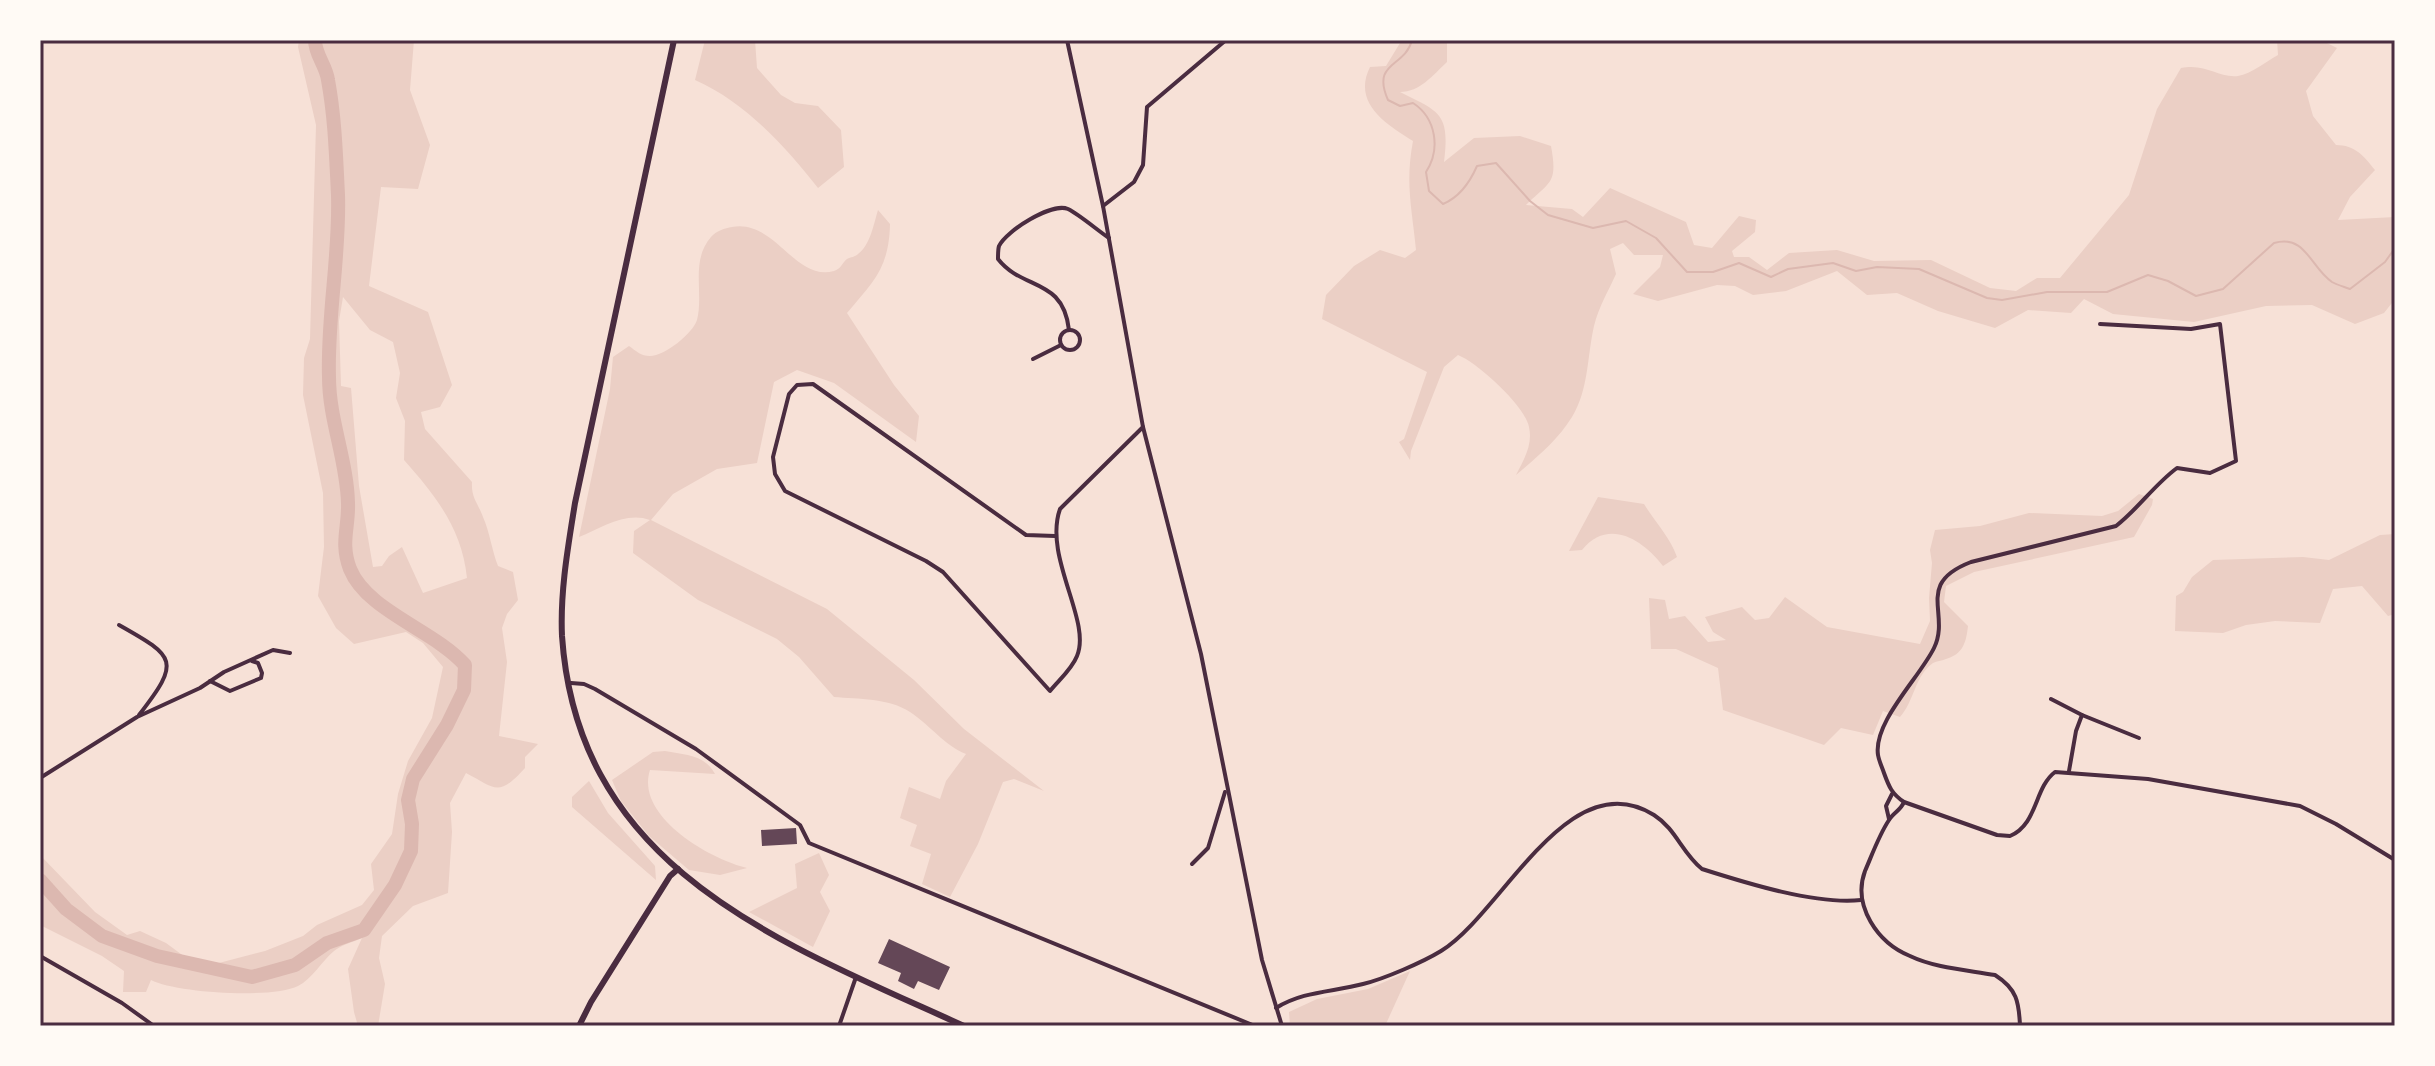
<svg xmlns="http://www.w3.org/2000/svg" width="2435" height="1066" font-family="Overpass,sans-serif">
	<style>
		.green { fill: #ebcfc5; fill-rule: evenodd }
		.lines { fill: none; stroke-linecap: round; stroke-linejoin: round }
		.stream { stroke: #dcb8b0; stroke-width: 2 }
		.river { stroke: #dcb8b0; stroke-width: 14 }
		.building { fill: #644757 }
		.minor { stroke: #4a2c40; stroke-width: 4 }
		.tertiary { stroke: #4a2c40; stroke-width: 6 }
		.secondary { stroke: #4a2c40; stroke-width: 6 }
		.neatline { fill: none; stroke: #4a2c40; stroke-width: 3 }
	</style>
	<rect width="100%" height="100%" fill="#f7e1d7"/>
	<!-- green -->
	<g class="green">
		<path d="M299 40H414L410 90 430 145 418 189 381 187 369 286 428 312 452 385 440 407 421 412 425 429 472 482C471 498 478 503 483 517 490 533 492 551 498 566L513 572 518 600 507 614 502 628 507 662 499 736 538 744 525 757V768C498 798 495 788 466 773L450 803 452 832 448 893 413 906 382 936 379 958 385 984 378 1026H358L354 1012 348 969 362 938C353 942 341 945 334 951 322 961 312 979 298 986 273 999 176 993 151 980L146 992H123L124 971 102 956 40 925V855L95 912 127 935 140 931 166 943 185 957 215 964 265 951 303 936 317 925 362 905 374 890 371 864 392 834 398 794 408 761 432 718 443 667 423 643 406 632 354 644 336 628 318 596 324 547 323 493 303 395 304 358 310 339 316 125 298 47ZM343 297 370 330 393 342 400 373 396 398 405 421 404 460C436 496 462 529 467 578L423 593 402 547 389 556 382 566 373 567 359 486 351 388 341 386 339 321Z"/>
		<path d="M705 40H755L757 68 781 95 795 103 818 106 841 130 844 167 818 188C785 146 745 102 695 80Z"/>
		<path d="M1397 40H1447V62C1433 75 1420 92 1400 92 1440 112 1450 113 1444 162L1474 138 1520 136 1551 146C1558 184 1550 181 1526 205L1572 209 1583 217 1610 188 1686 222 1694 245 1712 248 1739 216 1756 220 1755 232 1732 251 1734 257H1749L1767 270 1789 253 1837 250 1874 261 1931 260 1990 288 2016 291 2037 278H2060L2129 195 2157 109 2181 68C2207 63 2217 78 2238 76 2251 74 2267 61 2278 55L2277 40H2321L2337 48 2306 91 2313 116 2336 145C2355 145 2364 156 2375 170L2350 197 2338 220 2395 217V299L2384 313 2355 324 2312 305 2266 306 2194 322 2113 314 2084 299 2071 313 2028 310 1995 328 1938 311 1897 293 1867 295 1837 271 1786 291 1753 295 1735 286 1717 285 1658 301 1633 294 1660 267 1663 255H1634L1623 243 1610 249 1616 274C1608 292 1599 306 1594 326 1587 356 1589 389 1572 417 1557 441 1537 457 1516 475 1524 459 1533 445 1529 427 1525 406 1478 363 1458 355L1444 367 1411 451 1410 460 1399 442 1404 439 1427 372 1322 319 1326 295 1354 266 1380 250 1405 258 1416 250C1412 209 1405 183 1413 141 1386 124 1352 103 1370 67L1386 66 1400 43Z"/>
		<path d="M878 210 890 224C889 268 874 281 847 313L894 385 919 416 916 442 834 383 797 370 774 382 757 463 717 469 673 494 651 520 827 609 914 680 964 729 1044 791 1014 779 1003 782 978 844 950 897 922 884 931 854 910 846 917 825 900 818 909 787 940 799 946 781 966 754C944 745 930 725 910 712 889 698 858 699 834 697L799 657 777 639 698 600 633 553 634 531 650 520C626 511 601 528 579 537L610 389 613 357 629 346C636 351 641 356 650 356 665 356 693 333 697 320 704 293 690 261 711 237 716 231 725 228 732 227 775 219 795 282 834 271 841 269 842 263 847 259 851 257 855 257 858 254 870 246 874 223 878 210Z"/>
		<path d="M2139 494 2153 499 2152 505 2134 537 1974 572 1946 586 1944 602 1968 626C1966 643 1963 654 1946 659 1941 661 1937 661 1933 663 1915 675 1914 702 1900 717L1883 711 1873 735 1841 728 1824 745 1723 710 1718 668 1676 649H1651L1649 598 1665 600 1669 619 1685 616 1708 642 1726 640 1713 632 1705 617 1742 607 1755 620 1769 618 1785 597 1827 627 1920 644 1930 621 1929 598 1932 563 1930 550 1935 530 1980 526 2029 513 2102 516 2118 511Z"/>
		<path d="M1598 497 1644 504C1655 522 1670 537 1677 557L1663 566C1642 539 1608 518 1582 550L1569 551Z"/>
		<path d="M2395 534V614L2388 616 2362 586 2333 589 2320 623 2275 621 2246 625 2223 633 2175 631 2176 596 2183 592 2192 577 2213 560 2303 557 2329 560 2380 535Z"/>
		<path d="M665 751C685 755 704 754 715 774L650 770C635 816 709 859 747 868L720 875 689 870 649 836 621 801 612 780 653 752Z"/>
		<path d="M589 781 608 813 655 866 656 880 572 807V797Z"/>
		<path d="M819 853 829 875 820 892 830 911 813 947 749 912 797 888 795 864Z"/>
		<path d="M1410 971 1385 1026H1290L1289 1012 1317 999 1368 989Z"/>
	</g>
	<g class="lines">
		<!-- stream -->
		<path class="stream" d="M1412 40C1405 68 1371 61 1388 100L1400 106 1413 103C1436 118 1441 149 1426 172L1429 191 1443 204C1460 197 1470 182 1477 166L1496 163 1530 201 1548 215 1593 228 1626 221 1656 238 1687 272H1713L1739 263 1771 277 1788 269 1833 263 1856 271 1877 267 1919 269 1987 298 2002 300 2047 292H2107L2148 275 2168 281 2196 296 2223 289 2274 243C2306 234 2310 267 2332 282 2337 285 2345 287 2350 289L2385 262 2395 248"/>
		<!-- river -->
		<path class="river" d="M40 880 66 909 102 936 157 956 252 977 295 965 327 943 364 930 395 885 411 851 412 824 408 800 413 779 447 725 464 690 465 665C434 630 367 611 350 569 340 542 349 528 348 503 347 460 329 420 329 377 327 316 340 256 338 195 336 156 335 118 328 80 326 65 315 55 315 40"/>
	</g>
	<!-- building -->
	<g class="building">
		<path d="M796 828 797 844 762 846 761 830Z"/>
		<path d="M889 939 950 967 939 990 918 981 914 989 898 981 901 973 878 963Z"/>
	</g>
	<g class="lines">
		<!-- minor -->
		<g class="minor">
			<path d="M1067 40 1103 206 1143 427 1201 654 1262 960 1282 1026"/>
			<path d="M1103 206 1134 182 1143 165 1147 107 1226 40"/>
			<path d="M2100 324 2191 329 2220 324 2236 461 2210 473 2177 468C2154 485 2139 508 2116 526L1971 562C1914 584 1951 613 1934 648 1920 677 1873 722 1878 755 1879 761 1882 767 1884 773 1889 787 1892 794 1904 802L1997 835 2010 836C2038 824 2034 788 2055 772L2148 779 2300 806 2336 824 2395 860"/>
			<path d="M1069 330C1063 277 1023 291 998 259 998 256 998 249 999 246 1006 231 1052 202 1068 209 1080 215 1097 230 1109 238"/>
			<circle cx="1070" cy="340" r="10"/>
			<path d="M1033 359 1061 345"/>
			<path d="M1055 536 1026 535 813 384 797 385 789 394 773 457 775 474 785 491 926 561 943 572 1050 691C1059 680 1072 669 1077 656 1092 621 1043 557 1060 509L1143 427"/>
			<path d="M119 625C176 657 181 661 139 715"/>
			<path d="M210 681 230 691 261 678 262 673 258 663 252 661"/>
			<path d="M571 683 584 684 595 689 696 749 800 825 809 843 1255 1026"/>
			<path d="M2051 699 2082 715 2076 731 2069 771"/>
			<path d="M2082 715 2139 738"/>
			<path d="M40 778 137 717 200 688 224 672 273 650 290 653"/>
			<path d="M1904 802C1901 810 1893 813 1889 820 1879 835 1872 855 1865 871 1852 906 1878 943 1910 956 1935 968 1967 970 1995 975 2017 989 2019 1002 2020 1026"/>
			<path d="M1889 819 1886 806 1892 794"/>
			<path d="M1192 864 1208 848 1225 792"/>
			<path d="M40 956 122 1003 154 1026"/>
			<path d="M1276 1008C1303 991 1333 992 1363 984 1384 979 1423 962 1441 951 1502 914 1568 761 1654 815 1676 829 1682 853 1702 869 1746 883 1816 905 1861 900"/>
			<path d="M839 1026 856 977"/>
		</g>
		<!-- tertiary -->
		<path class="tertiary" d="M579 1026 591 1002 670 876 678 869"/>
		<!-- secondary -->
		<path class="secondary" d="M674 40 575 503C568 547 560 591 562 636 578 870 780 942 964 1026"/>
	</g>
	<!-- border -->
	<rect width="2435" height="1066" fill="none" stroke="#fffaf5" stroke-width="84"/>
	<rect x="42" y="42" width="2351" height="982" class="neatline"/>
</svg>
